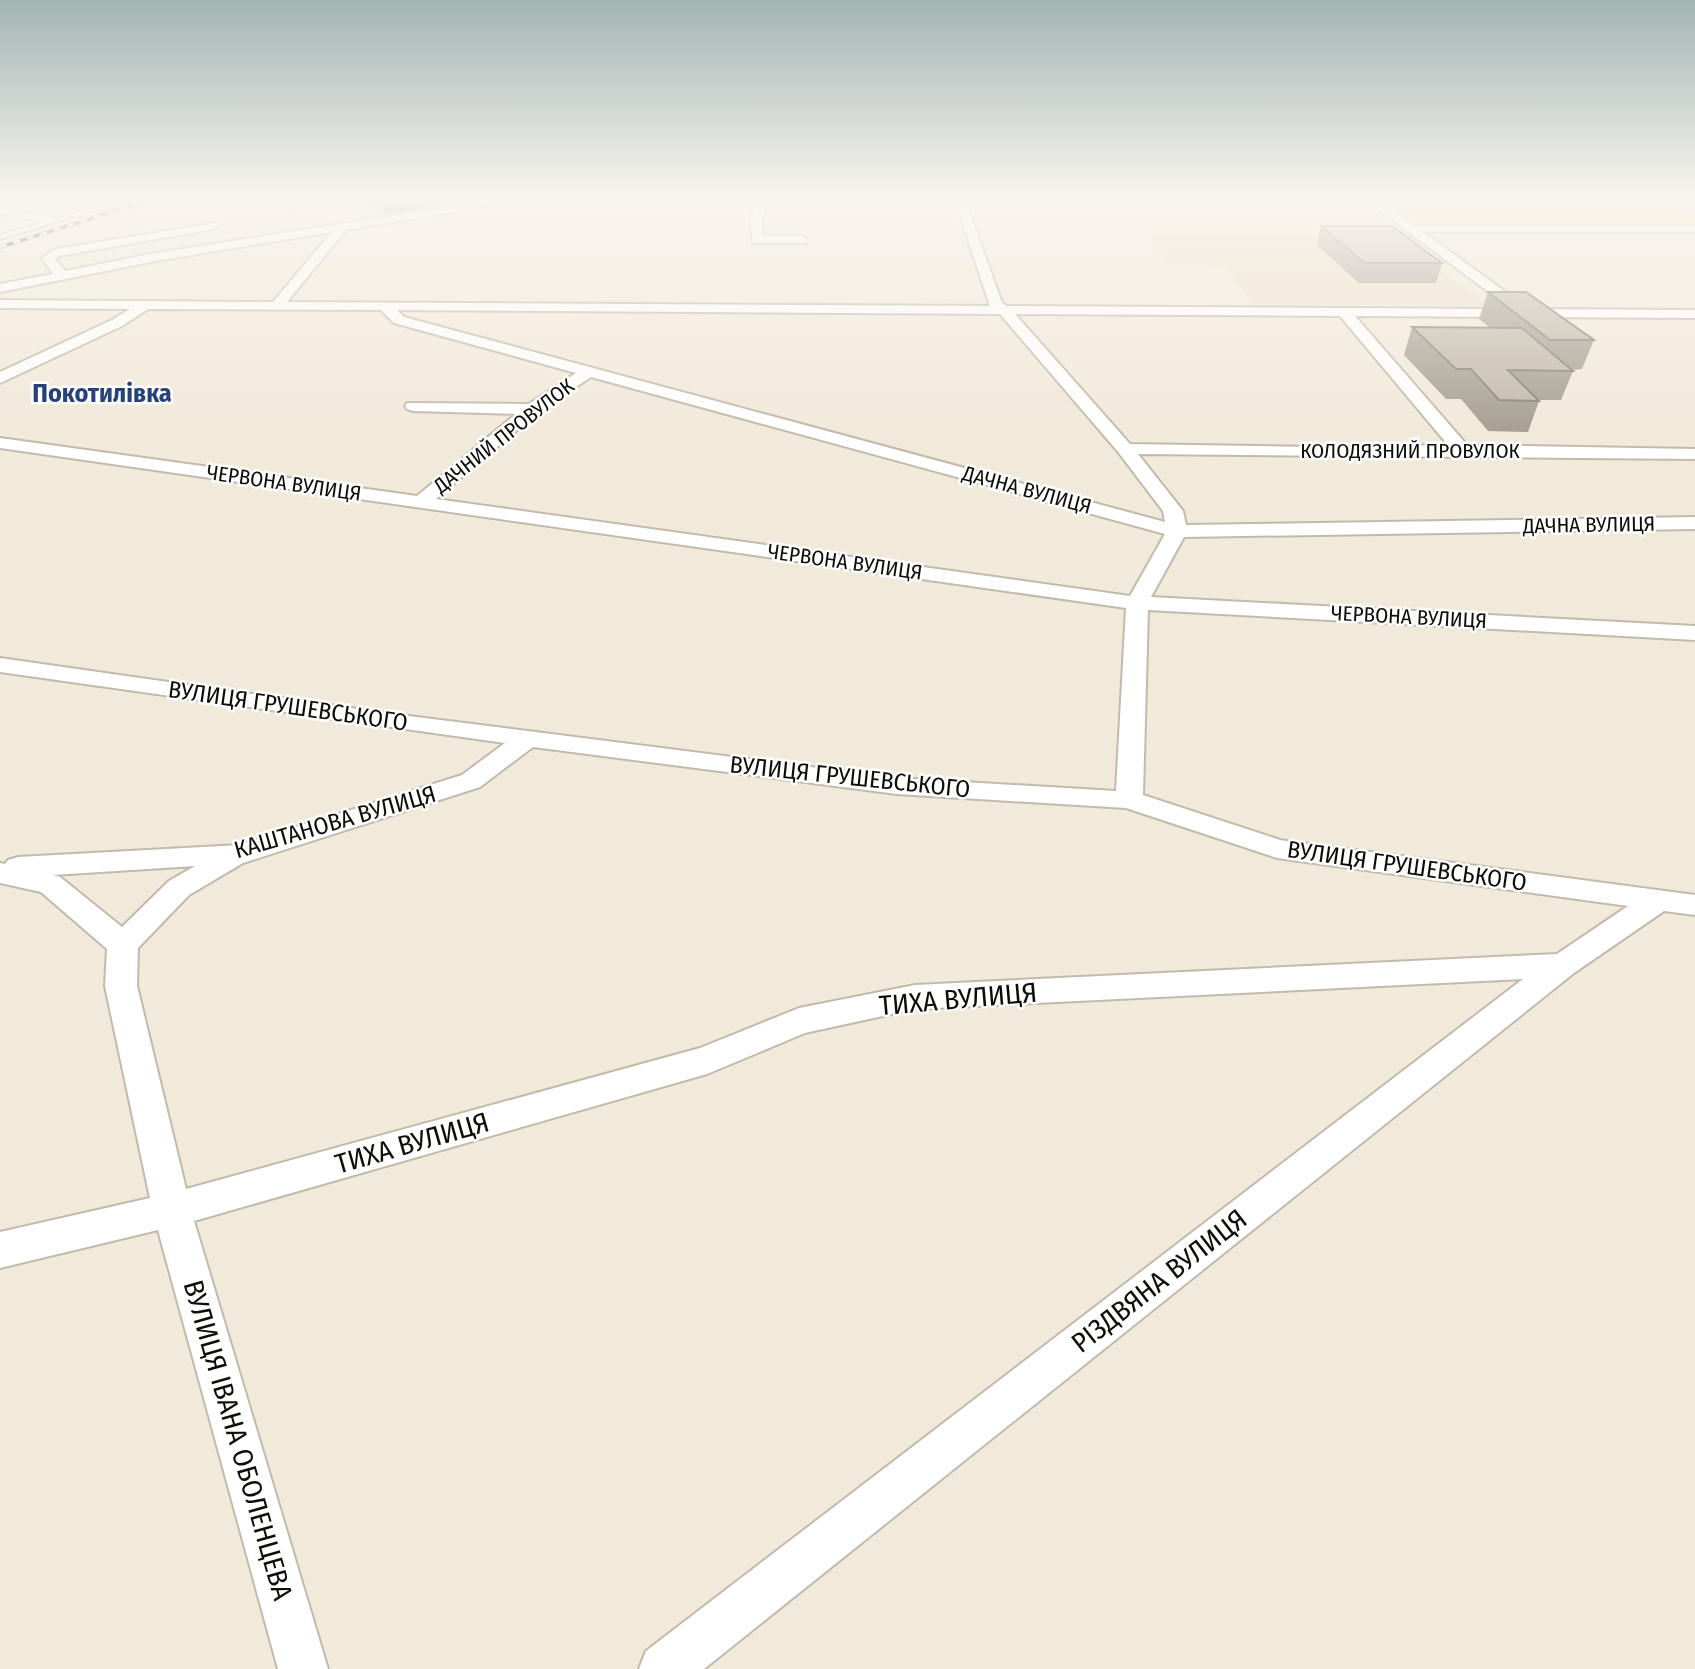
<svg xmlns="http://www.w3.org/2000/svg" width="1695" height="1669" font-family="'Fira Sans Condensed',sans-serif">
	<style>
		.built { fill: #e9dec8 }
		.green { fill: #f8d89b }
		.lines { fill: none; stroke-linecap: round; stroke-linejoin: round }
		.service-casing { stroke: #c2baac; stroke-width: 4 }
		.minor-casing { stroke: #c2baac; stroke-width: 4 }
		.path { stroke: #767167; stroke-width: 2; stroke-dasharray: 2.5 2; stroke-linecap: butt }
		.service { fill: #fff; fill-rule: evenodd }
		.minor { fill: #fff; fill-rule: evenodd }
		.rail-casing { stroke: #504c44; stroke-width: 3.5 }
		.rail { stroke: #fff; stroke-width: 2.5; stroke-dasharray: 7; stroke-linecap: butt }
		.wall { fill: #a59f92 }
		.shaded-wall { fill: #868277 }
		.building { fill: #c0b9aa; stroke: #868277; stroke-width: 2 }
		.labels { text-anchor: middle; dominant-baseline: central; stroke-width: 5; stroke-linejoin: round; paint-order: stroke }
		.far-street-label { font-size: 21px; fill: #0f0d08; stroke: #fff }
		.street-label { font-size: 24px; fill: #0f0d08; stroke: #fff }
		.far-district-label { font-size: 26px; font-weight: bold; fill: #27427a; stroke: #fff }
		.near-street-label { font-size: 28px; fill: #0f0d08; stroke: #fff }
	</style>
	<rect width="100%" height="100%" fill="#f1e9da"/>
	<!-- built -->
	<path class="built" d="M1147 233 1393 235 1488 305 1254 304 1225 267 1170 266Z"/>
	<!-- green -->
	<path class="green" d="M1393 200H1661L1695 217V225L1428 226Z"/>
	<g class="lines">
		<!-- service casing -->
		<g class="service-casing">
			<path id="service" d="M119 200H128L0 239V235Z"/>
		</g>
		<!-- minor casing -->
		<g class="minor-casing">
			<g id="minor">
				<path d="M493 200H520L346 230 287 302 990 306 955 200H965L1002 303 1007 306 1511 309 1366 200H1378L1413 226H1695V232H1423L1529 309 1695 310V318L1355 316 1467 445 1695 449V459L1138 454 1183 511 1186 525 1695 517V529L1184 537 1151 597 1695 626V640L1148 610 1143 795 1280 840 1695 895V915L1664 911 1574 973 704 1669H639L646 1651 1523 979 915 1009 805 1033 707 1074 194 1221 328 1669H278L158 1230 0 1268V1232L150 1198 105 986 107 949 41 892 0 883V863L5 864 8 860 18 857 240 845 462 775 505 743 0 672V658L393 714 897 778 1116 791 1126 608 0 448V438L417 496 516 414 413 411 407 409 405 406 407 403 529 404 576 373 394 323 381 310 148 309 122 326 0 383V372L112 320 130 309 0 308V300L273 302 332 232 156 261 0 292V284L53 274 42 258 56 249 214 223 220 226 214 229 60 256 55 259 65 271 156 253ZM397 310 1000 314 1119 453 1163 511 1165 522 404 317ZM1015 314 1340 316 1448 445 1310 447 1130 444ZM591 377 1165 534 1130 596 436 499 538 412ZM533 747 897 794 1126 808 1277 858 1628 906 1557 954 915 985 799 1008 700 1048 186 1189 137 986 138 948 189 895 243 863 480 787ZM195 866 169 881 122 927 60 877 53 875Z"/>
				<path d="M756 200H766L762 221 763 236H802L808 240 806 243H753L750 221Z"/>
				<path d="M0 207 55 219 57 221 51 224 0 213Z"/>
			</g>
		</g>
		<!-- path -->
		<g class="path">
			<path d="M279 200 283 208 293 213"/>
			<path d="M142 210 175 200"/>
		</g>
		<!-- service -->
		<use href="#service" class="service"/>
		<!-- minor -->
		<use href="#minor" class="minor"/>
		<!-- rail casing -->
		<g class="rail-casing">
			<path id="rail" d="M0 247 150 200"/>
		</g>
		<!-- rail -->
		<use href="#rail" class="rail"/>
	</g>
	<!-- wall -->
	<g class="wall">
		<path d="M361 200H471V201L386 214Z"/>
		<path d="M1321 226 1442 263 1436 283H1359L1317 245Z"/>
		<path d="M1488 292 1594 340 1582 369 1572 370 1573 371 1561 400H1538L1539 401 1528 432 1488 431 1461 399H1446L1404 355 1412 327H1489L1479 319Z"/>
	</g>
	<!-- shaded-wall -->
	<path class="shaded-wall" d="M382 200H471V201L386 214Z"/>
	<!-- building -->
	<g class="building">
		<path d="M1321 226H1392L1442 263H1364Z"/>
		<path d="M1488 292H1526L1594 340H1550Z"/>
		<path d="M1412 327 1522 328 1573 371 1508 370 1539 401 1499 400 1471 369H1456Z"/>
	</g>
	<!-- sky -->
	<linearGradient id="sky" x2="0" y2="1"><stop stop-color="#a3b4b4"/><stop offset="0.46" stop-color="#f9f5ee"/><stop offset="1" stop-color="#f9f5ee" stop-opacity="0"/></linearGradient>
	<rect width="1695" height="434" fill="url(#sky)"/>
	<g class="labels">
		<!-- far-street labels -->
		<g class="far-street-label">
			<text transform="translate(504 436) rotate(-38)">ДАЧНИЙ ПРОВУЛОК</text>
			<text x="1410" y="451">КОЛОДЯЗНИЙ ПРОВУЛОК</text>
			<text transform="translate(284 483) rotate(8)">ЧЕРВОНА ВУЛИЦЯ</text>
			<text transform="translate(1027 490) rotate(15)">ДАЧНА ВУЛИЦЯ</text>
			<text transform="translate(1589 525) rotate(-1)">ДАЧНА ВУЛИЦЯ</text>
			<text transform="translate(845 562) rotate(8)">ЧЕРВОНА ВУЛИЦЯ</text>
			<text transform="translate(1409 617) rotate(3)">ЧЕРВОНА ВУЛИЦЯ</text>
		</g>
		<!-- street labels -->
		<g class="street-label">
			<text transform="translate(288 706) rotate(8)">ВУЛИЦЯ ГРУШЕВСЬКОГО</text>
			<text transform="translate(850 777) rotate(6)">ВУЛИЦЯ ГРУШЕВСЬКОГО</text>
			<text transform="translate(335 822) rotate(-16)">КАШТАНОВА ВУЛИЦЯ</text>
			<text transform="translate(1407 866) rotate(8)">ВУЛИЦЯ ГРУШЕВСЬКОГО</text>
		</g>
		<!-- far-district labels -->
		<g class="far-district-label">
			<text x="102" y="393">Покотилівка</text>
		</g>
		<!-- near-street labels -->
		<g class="near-street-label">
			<text transform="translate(958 999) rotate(-5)">ТИХА ВУЛИЦЯ</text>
			<text transform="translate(412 1143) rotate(-16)">ТИХА ВУЛИЦЯ</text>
			<text transform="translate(1159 1281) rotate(-38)">РІЗДВЯНА ВУЛИЦЯ</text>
			<text transform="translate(238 1440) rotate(74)">ВУЛИЦЯ ІВАНА ОБОЛЕНЦЕВА</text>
		</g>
	</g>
</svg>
